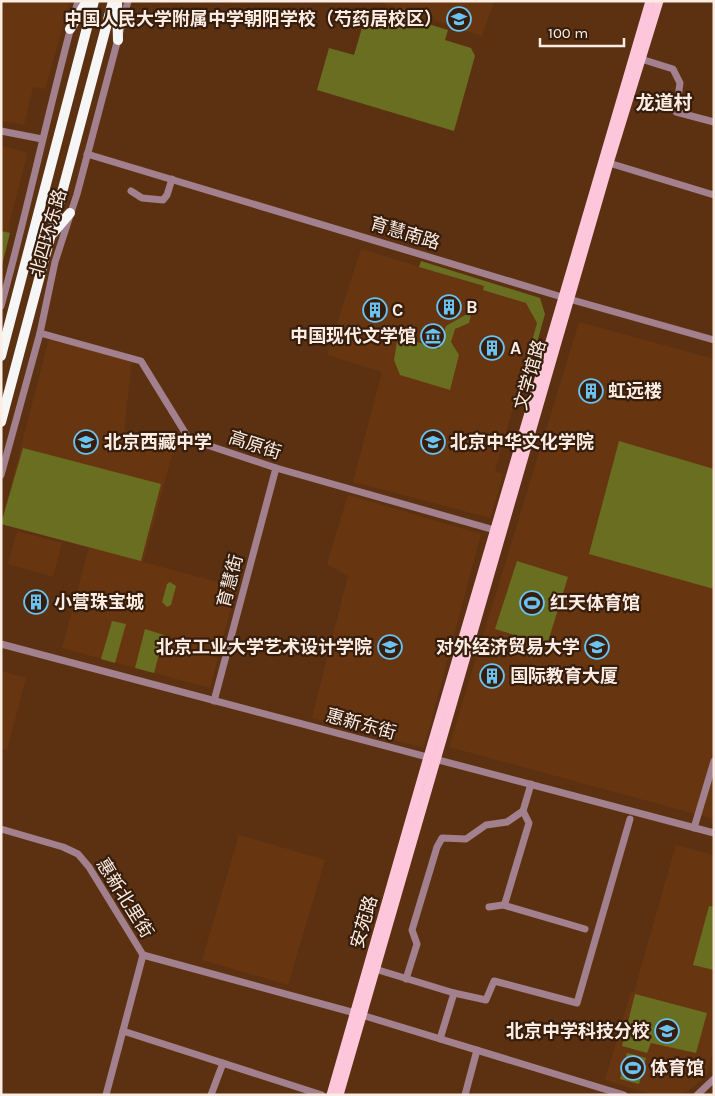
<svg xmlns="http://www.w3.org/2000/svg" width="715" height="1096" font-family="Karla,'Noto Sans SC',sans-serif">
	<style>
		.built { fill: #673611 }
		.green { fill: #696e21 }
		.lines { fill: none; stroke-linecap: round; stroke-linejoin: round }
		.minor { stroke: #a2808d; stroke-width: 7 }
		.major { stroke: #fdc6db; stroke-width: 9 }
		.highway { stroke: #f6f6f6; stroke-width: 10 }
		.labels { text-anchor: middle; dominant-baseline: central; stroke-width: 4.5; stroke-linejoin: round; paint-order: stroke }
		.poi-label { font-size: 18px; font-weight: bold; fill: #fbede4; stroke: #371d0c; text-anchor: start }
		.street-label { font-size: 18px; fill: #fbede4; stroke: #371d0c }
		.neighbourhood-label { font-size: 19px; font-weight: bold; fill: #fbede4; stroke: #371d0c }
	</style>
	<rect width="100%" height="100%" fill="#5c3111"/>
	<!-- built -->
	<g class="built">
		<path d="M1 1H70L45 89 33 87 24 125 1 121Z"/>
		<path d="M376 1H494L482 36Z"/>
		<path d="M1 146 25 152 27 156 9 224 10 233 1 266Z"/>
		<path d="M361 249 484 286V290L527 303 537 323 495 471 503 474 491 518 353 482 382 372 327 355Z"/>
		<path d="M579 322 714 359V819L449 747Z"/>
		<path d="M50 335 132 358 124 433 173 451 143 562 236 587 210 688 62 648 89 547 1 524Z"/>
		<path d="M348 495 481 534 424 748 312 718 348 576 327 564Z"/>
		<path d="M17 531 62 543 53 577 8 564Z"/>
		<path d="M1 671 26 678 7 750 1 749Z"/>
		<path d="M239 835 325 860 288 985 202 960Z"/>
		<path d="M676 845 714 855V1049L706 1076 688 1091 680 1095H652L605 1080 631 992H634Z"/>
	</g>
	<!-- green -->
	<g class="green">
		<path d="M378 9 448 30 445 40 471 48 475 56 454 131 317 90 329 48 354 55 364 21 374 23Z"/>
		<path d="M1 231 10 233 1 269Z"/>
		<path d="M421 261 540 298 545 314 535 350 530 348 537 323 526 303 483 290 484 286 419 267Z"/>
		<path d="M467 314 471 315 469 323 455 329 451 342 459 355 450 390 400 375 394 360 398 336 439 349 446 326Z"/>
		<path d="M619 441 714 469V589L589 554Z"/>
		<path d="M23 448 161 484 141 561 1 524Z"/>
		<path d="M517 561 568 577 547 645 495 629Z"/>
		<path d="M170 582 176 586 171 605 167 607 162 602 167 584Z"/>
		<path d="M112 621 126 624 115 663 101 659Z"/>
		<path d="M145 629 164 635 154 673 135 668Z"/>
		<path d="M709 906 714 907V970L693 965Z"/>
		<path d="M635 994 707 1013 696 1053 651 1043 647 1053 622 1046Z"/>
		<path d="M627 1053 646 1058 639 1084 620 1079Z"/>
	</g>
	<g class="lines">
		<!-- minor -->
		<g class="minor">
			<path d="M641 59 673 69 680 83 676 112 714 122"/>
			<path d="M1 131 42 139"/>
			<path d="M87 154 562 297 714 340"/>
			<path d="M609 163 714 195"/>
			<path d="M131 191 142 198 163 200 167 195 172 179"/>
			<path d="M1 306C29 205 50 102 78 1"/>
			<path d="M40 333 141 361 189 439 276 468 498 531"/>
			<path d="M1 475 40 333 55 262 77 194 128 1"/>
			<path d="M1 644 714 833"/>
			<path d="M214 701 276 468"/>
			<path d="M694 828 714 761"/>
			<path d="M1 829 63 847 78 854 89 867 143 955 106 1095"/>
			<path d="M503 905 585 929"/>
			<path d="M489 907 503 905 505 903 529 823 523 811 531 784"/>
			<path d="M143 955 355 1013 624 1095"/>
			<path d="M375 969 454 993 440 1039"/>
			<path d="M406 979 417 944 412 930 437 847 442 838 466 839 486 825 507 822 523 811"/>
			<path d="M454 993 486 1000 494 981 577 1003 630 819"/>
			<path d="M123 1031 322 1095"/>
			<path d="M211 1095 223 1063"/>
			<path d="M465 1095 477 1050"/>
			<path d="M697 1095 714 1079"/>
		</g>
		<!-- major -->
		<g class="major">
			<path d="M331 1095 426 764 650 1"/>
			<path d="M339 1095 609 163 659 1"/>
		</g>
		<!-- highway -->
		<g class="highway">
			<path d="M117 1 118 40"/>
			<path d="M70 29 87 1"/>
			<path d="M53 233 70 213"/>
			<path d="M1 356 94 1"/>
			<path d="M1 422 113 1"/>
		</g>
	</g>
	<!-- icons -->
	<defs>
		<g id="school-ring" transform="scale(1.25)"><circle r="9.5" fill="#371d0c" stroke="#6ac3f1" stroke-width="1.5"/><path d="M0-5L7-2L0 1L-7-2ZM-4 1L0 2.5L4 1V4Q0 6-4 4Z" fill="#6ac3f1"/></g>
		<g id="building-ring" transform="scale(1.25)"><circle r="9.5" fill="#371d0c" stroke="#6ac3f1" stroke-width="1.5"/><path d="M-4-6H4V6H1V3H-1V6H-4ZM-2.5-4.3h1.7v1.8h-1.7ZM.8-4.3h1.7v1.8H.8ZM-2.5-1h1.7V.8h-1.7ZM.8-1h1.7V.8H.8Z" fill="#6ac3f1"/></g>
		<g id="museum-ring" transform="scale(1.25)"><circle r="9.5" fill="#371d0c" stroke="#6ac3f1" stroke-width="1.5"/><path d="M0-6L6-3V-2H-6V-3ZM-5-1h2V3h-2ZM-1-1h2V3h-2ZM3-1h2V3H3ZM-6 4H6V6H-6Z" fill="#6ac3f1"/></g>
		<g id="university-ring" transform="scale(1.25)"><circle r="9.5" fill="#371d0c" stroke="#6ac3f1" stroke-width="1.5"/><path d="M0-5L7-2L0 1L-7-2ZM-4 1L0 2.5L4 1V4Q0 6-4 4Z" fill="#6ac3f1"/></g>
		<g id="stadium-ring" transform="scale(1.25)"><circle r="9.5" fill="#371d0c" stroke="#6ac3f1" stroke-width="1.5"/><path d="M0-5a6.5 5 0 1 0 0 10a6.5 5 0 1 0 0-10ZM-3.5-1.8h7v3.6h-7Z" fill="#6ac3f1"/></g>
	</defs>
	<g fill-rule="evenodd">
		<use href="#school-ring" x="459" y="19"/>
		<use href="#building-ring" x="449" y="307"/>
		<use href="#building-ring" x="375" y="310"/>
		<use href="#museum-ring" x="433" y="336"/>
		<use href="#building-ring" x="492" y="348"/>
		<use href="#building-ring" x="591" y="391"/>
		<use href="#school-ring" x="86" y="442"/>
		<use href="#university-ring" x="433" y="442"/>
		<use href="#building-ring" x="36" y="602"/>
		<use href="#stadium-ring" x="532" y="603"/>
		<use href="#university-ring" x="390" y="647"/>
		<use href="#university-ring" x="597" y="647"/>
		<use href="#building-ring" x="492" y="676"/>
		<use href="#school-ring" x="667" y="1031"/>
		<use href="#stadium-ring" x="633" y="1068"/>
	</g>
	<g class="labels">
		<!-- poi labels -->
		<g class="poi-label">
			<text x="442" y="19" text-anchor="end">中国人民大学附属中学朝阳学校（芍药居校区）</text>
			<text x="466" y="307">B</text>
			<text x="392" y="310">C</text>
			<text x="416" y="336" text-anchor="end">中国现代文学馆</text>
			<text x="510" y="348">A</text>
			<text x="608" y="391">虹远楼</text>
			<text x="104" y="442">北京西藏中学</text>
			<text x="450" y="442">北京中华文化学院</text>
			<text x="54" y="602">小营珠宝城</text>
			<text x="550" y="603">红天体育馆</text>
			<text x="372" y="647" text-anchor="end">北京工业大学艺术设计学院</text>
			<text x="580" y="647" text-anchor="end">对外经济贸易大学</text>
			<text x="510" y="676">国际教育大厦</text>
			<text x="650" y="1031" text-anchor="end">北京中学科技分校</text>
			<text x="650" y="1068">体育馆</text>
		</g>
		<!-- street labels -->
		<g class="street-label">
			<text transform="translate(48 233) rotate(-74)">北四环东路</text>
			<text transform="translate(405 233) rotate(17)">育慧南路</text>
			<text transform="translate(530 375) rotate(-74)">文学馆路</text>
			<text transform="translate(255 445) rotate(18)">高原街</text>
			<text transform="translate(230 581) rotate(-75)">育慧街</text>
			<text transform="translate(361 724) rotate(15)">惠新东街</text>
			<text transform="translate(125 898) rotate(58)">惠新北里街</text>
			<text transform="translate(364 922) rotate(-74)">安苑路</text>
		</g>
		<!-- neighbourhood labels -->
		<g class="neighbourhood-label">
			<text x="664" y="103">龙道村</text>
		</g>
	</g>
	<!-- border -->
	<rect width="715" height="1096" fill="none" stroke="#fbede4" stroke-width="5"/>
	<!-- scale -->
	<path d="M540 38v8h84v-8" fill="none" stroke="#fbede4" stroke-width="2.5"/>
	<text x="548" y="38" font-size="15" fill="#fbede4" stroke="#371d0c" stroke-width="4" paint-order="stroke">100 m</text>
</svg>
